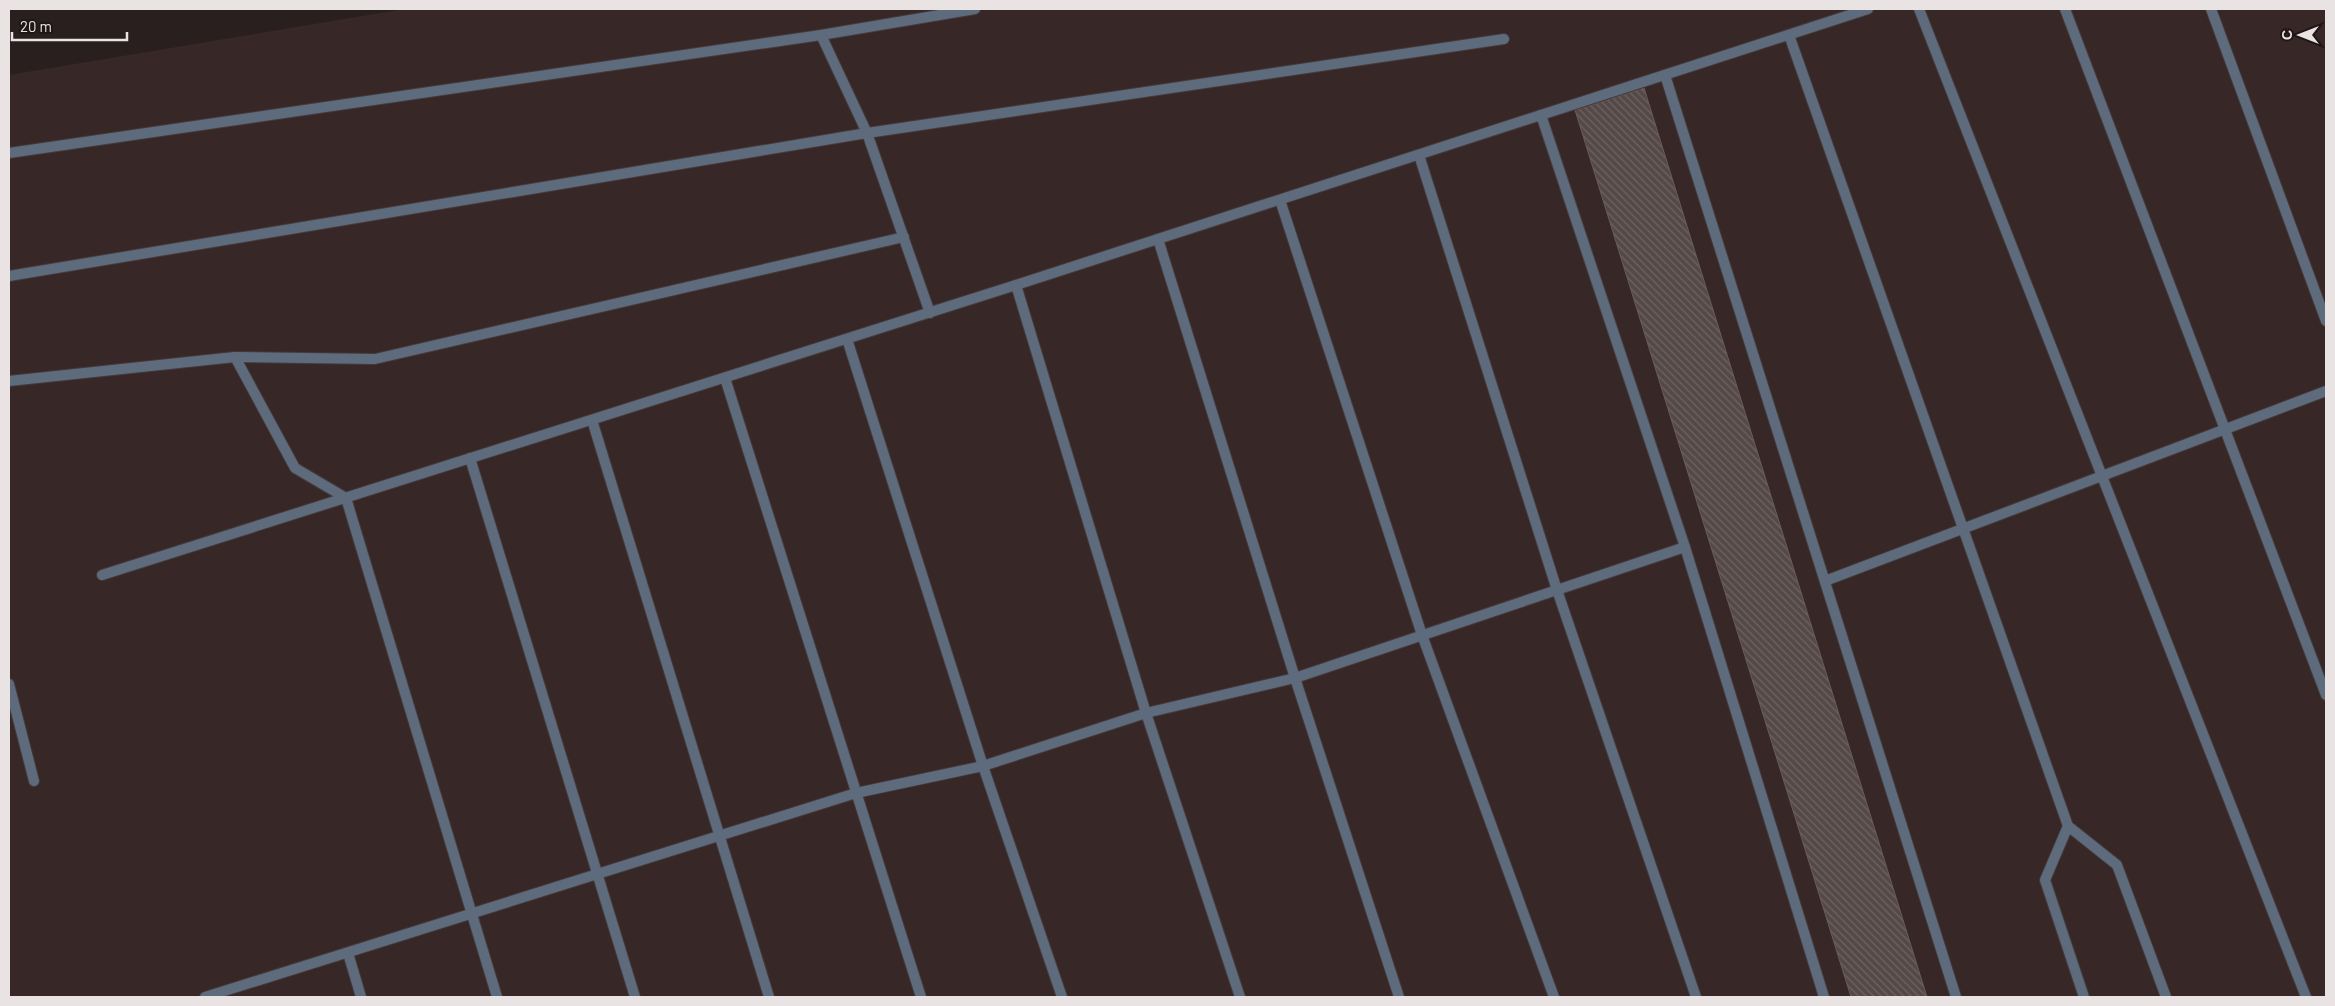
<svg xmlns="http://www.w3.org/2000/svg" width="2335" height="1006" font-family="Barlow,sans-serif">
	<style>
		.built { fill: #382727 }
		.building { fill: url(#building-back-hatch); stroke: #685c5c }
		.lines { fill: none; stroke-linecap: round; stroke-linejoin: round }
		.lane-casing { stroke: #453a3a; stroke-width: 12 }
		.lane { stroke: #5e6b7d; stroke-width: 10 }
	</style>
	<defs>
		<pattern id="building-back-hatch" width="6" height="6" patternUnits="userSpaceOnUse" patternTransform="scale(1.25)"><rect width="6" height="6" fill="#554948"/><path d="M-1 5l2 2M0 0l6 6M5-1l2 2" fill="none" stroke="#6e6362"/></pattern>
	</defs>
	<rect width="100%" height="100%" fill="#2a1f1f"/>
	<!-- built -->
	<path class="built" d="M404 9H2326V997H9V75Z"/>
	<!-- building -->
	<path class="building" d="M1644 88 1927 997H1851L1575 110Z"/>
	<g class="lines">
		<!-- lane casing -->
		<g class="lane-casing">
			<g id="lane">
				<path d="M1919 9 2306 997"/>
				<path d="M2065 9 2326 695"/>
				<path d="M2211 9 2326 321"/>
				<path d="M1789 35 2068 826 2117 865 2166 997"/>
				<path d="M1665 75 1956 997"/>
				<path d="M1541 115 1868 9"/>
				<path d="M9 153 821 35 975 9"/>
				<path d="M1419 155 1557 590 1696 997"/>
				<path d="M1280 200 1422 635 1554 997"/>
				<path d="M1158 239 1295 678 1399 997"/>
				<path d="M9 276 867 133 821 35"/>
				<path d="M1016 285 1541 115 1685 547 1824 997"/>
				<path d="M930 313 867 133 1504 39"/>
				<path d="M847 339 983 766 1062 997"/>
				<path d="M235 357 375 359 904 237"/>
				<path d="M725 378 921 997"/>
				<path d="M9 381 235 357 295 468 346 498 497 997"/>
				<path d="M592 420 769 997"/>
				<path d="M470 458 635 997"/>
				<path d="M102 575 1016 285 1146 713 1240 997"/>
				<path d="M1825 581 2326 391"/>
				<path d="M9 684 34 781"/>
				<path d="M2068 826 2045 880 2084 997"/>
				<path d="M348 953 361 997"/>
				<path d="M205 997 856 793 983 766 1146 713 1295 678 1685 547"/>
			</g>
		</g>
		<!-- lane -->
		<use href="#lane" class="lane"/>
	</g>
	<!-- border -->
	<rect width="2335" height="1006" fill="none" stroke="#eae3e3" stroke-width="20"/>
	<!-- north arrow -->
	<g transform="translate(2300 35) rotate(270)" stroke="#201616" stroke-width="4" paint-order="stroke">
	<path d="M0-4L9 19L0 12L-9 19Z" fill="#eae3e3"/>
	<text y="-8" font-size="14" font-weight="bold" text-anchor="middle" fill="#eae3e3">С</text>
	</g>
	<!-- scale -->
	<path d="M12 32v8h115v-8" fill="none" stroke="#eae3e3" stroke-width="2.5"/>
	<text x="20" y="32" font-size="15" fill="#eae3e3" stroke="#201616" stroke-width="4" paint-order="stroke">20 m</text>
</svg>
